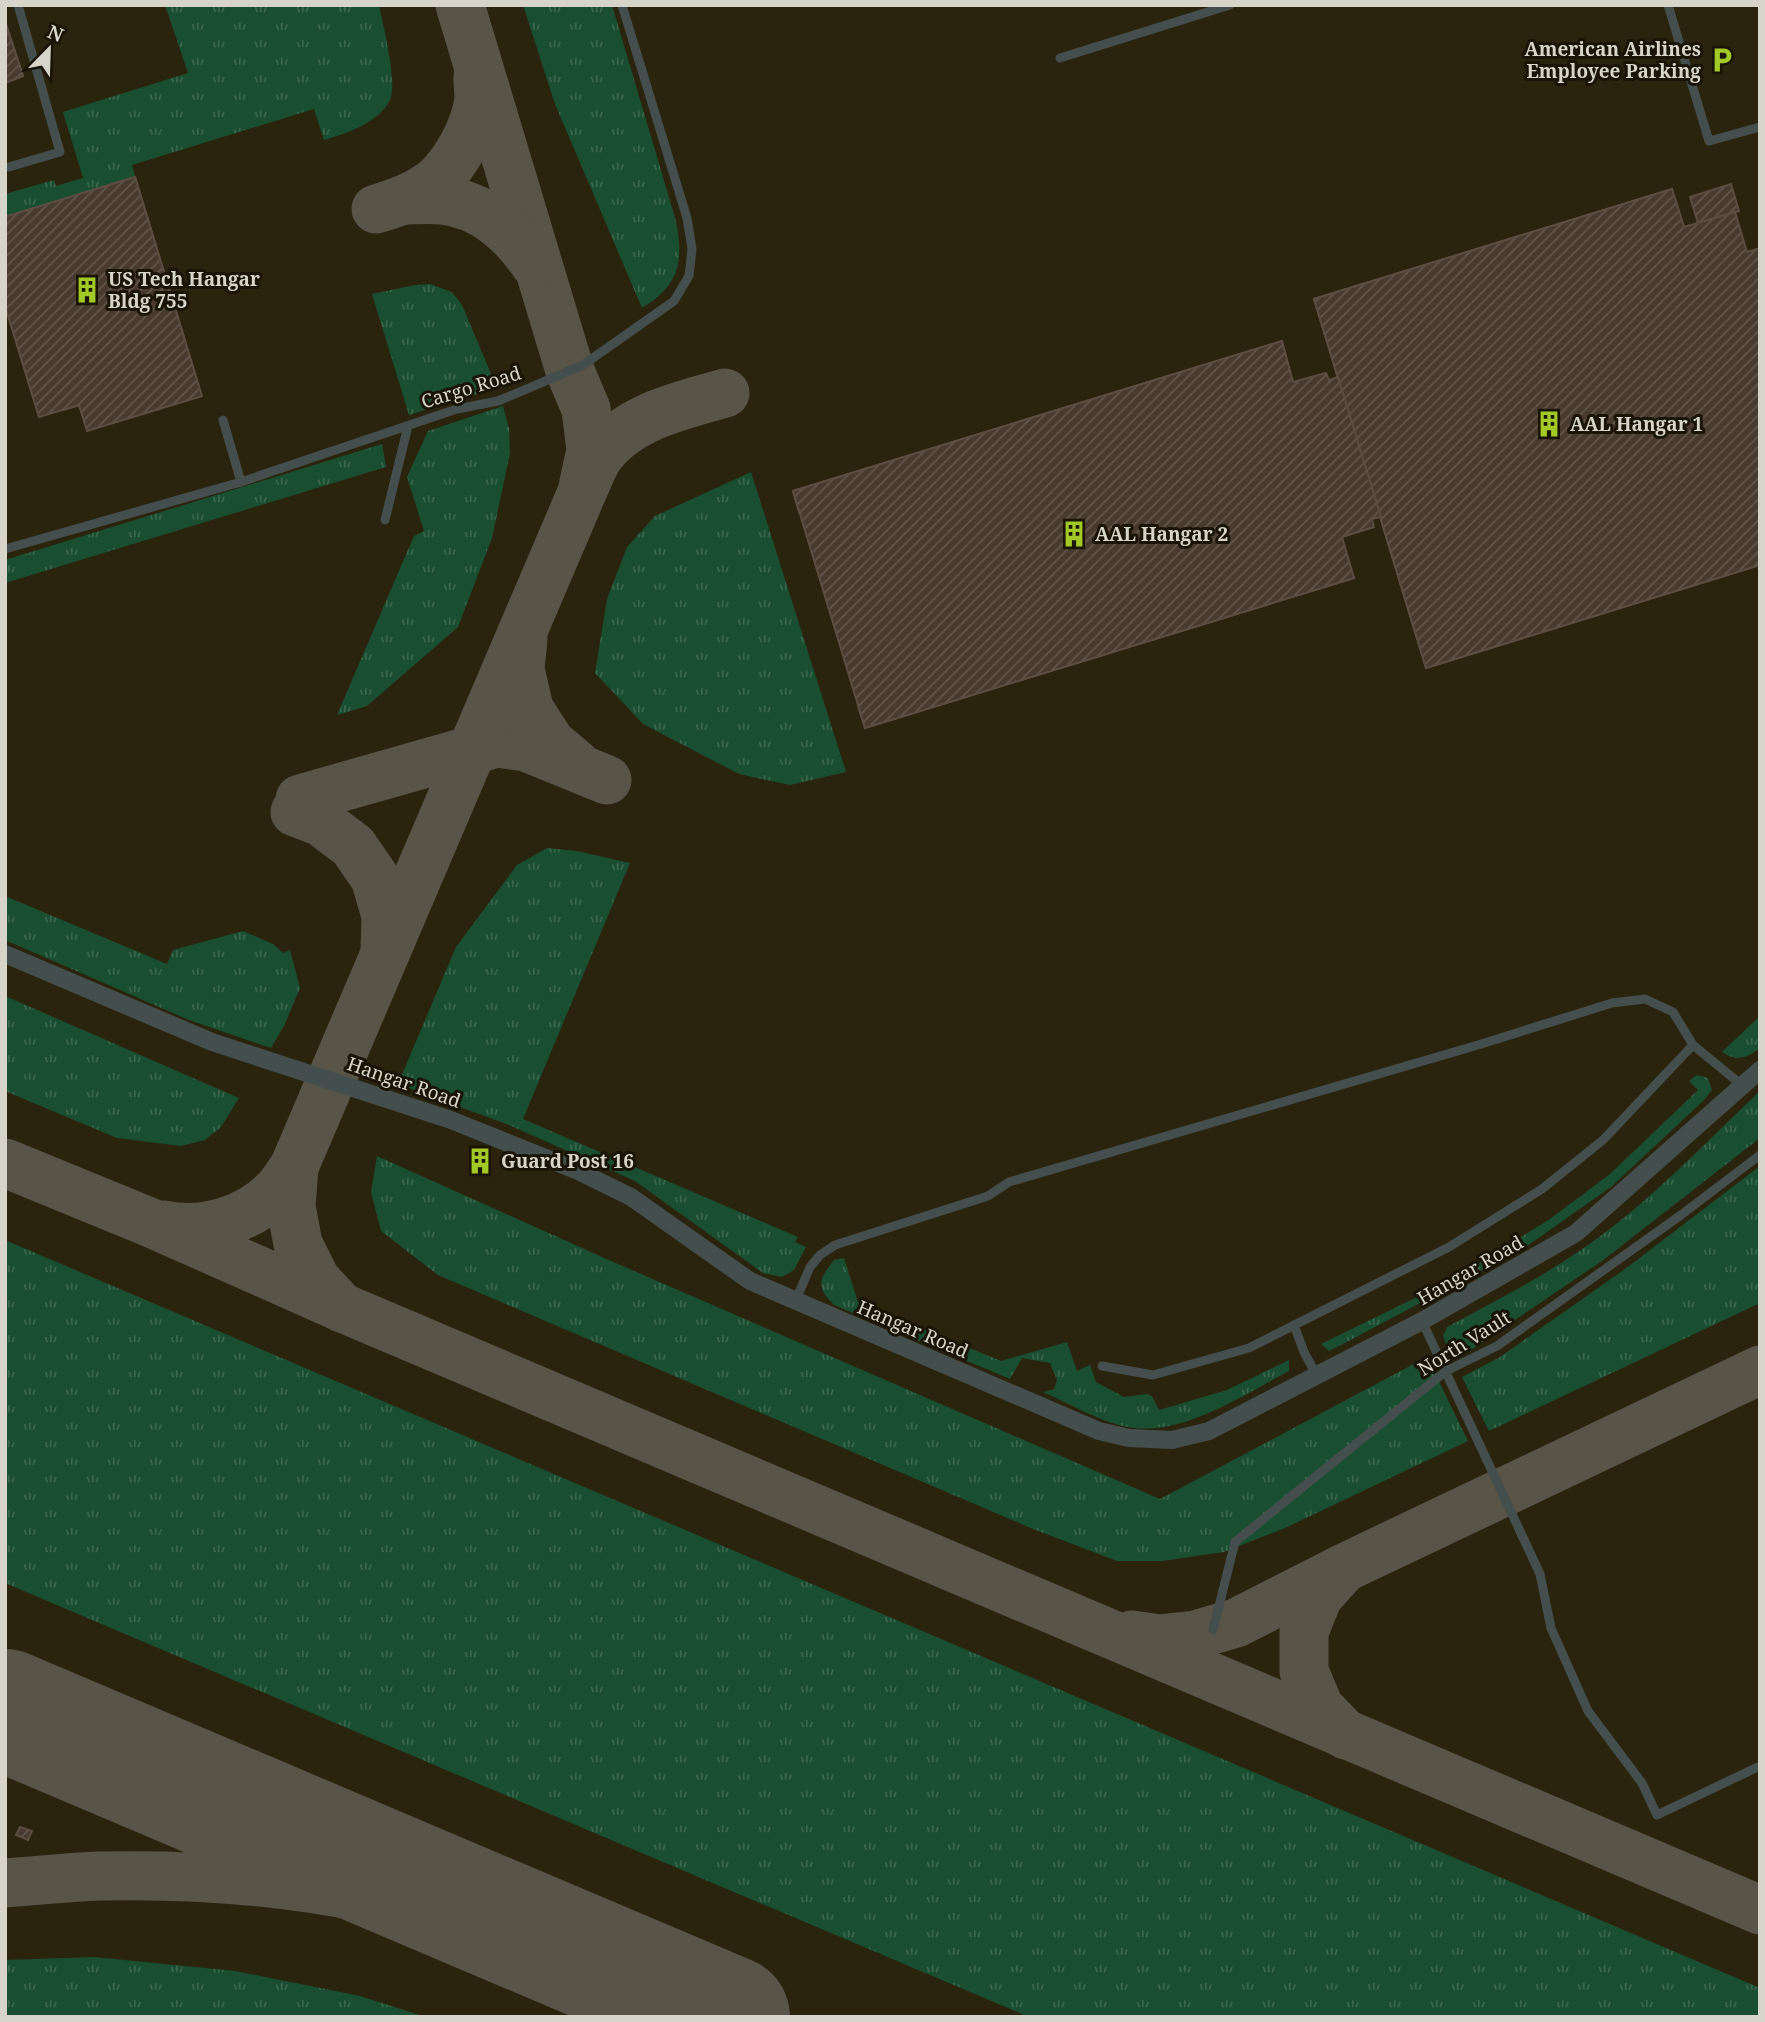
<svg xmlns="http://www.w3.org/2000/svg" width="1765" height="2022" font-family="'Noto Serif',serif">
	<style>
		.built { fill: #2a240e }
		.grass { fill: url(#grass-tufts) }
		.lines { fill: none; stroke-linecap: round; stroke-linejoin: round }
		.taxiway { stroke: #585448; stroke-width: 49 }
		.runway { stroke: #585448; stroke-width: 122 }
		.building { fill: url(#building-hatch); stroke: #5c4d42; stroke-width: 2 }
		.service { stroke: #444e4c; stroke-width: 9 }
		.minor { stroke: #444e4c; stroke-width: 18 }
		.labels { text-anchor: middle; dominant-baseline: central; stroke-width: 6; stroke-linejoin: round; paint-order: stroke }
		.poi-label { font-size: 19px; font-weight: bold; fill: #d7d4ca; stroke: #191406; text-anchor: start }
		.street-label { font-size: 19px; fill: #d7d4ca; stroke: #191406 }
	</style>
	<defs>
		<pattern id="grass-tufts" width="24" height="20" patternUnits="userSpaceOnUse" patternTransform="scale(1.75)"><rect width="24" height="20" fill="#194e30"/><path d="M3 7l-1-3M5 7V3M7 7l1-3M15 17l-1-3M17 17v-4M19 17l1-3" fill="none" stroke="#3a674d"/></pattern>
		<pattern id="building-hatch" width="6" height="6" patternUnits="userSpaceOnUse" patternTransform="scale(1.75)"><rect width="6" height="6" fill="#483a2f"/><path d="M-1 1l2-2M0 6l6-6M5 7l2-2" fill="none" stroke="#62564c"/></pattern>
	</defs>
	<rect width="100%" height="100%" fill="#221d0f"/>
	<!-- built -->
	<rect class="built" x="5" y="5" width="1755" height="2012"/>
	<!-- grass -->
	<g class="grass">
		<path d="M165 5H379C383 26 399 86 389 102 376 124 347 133 324 140L314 109 132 165 135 177 5 217V194L54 180 56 186 83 178 63 112 188 73Z"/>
		<path d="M523 5H612L676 221C684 263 679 285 642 308L555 104Z"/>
		<path d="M430 284 452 292 462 305 497 388 409 415 372 294 415 285Z"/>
		<path d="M503 406 509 428 510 453 492 538 458 627 367 706 337 715 414 536 424 531 407 477 428 431Z"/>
		<path d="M382 444 386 467 5 583V560Z"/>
		<path d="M751 472 846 772 790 785 739 774 643 724 595 673 607 599 627 547 655 516Z"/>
		<path d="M547 848 577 851 630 863 523 1119 798 1237 795 1242 806 1247 794 1270 782 1277 763 1273 635 1181 509 1125 398 1084 456 947 517 865Z"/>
		<path d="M5 896 167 964 173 950 243 931 273 944 283 953 290 950 300 988 284 1026 271 1048 189 1020 5 940Z"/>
		<path d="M5 996 239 1098 221 1127 205 1140 181 1146 117 1138 5 1091Z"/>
		<path d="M1760 1016V1048C1747 1058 1737 1062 1722 1052Z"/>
		<path d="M1697 1075 1708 1078 1712 1090 1704 1100 1611 1187 1524 1248 1341 1345 1329 1351 1321 1344 1454 1279 1550 1219 1610 1174 1698 1090 1689 1081Z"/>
		<path d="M1760 1091V1138L1602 1261 1472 1349 1451 1356 1443 1336 1447 1327C1503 1297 1560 1268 1611 1228 1664 1187 1711 1137 1760 1091Z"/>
		<path d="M377 1156 611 1261 1160 1499 1427 1357 1468 1441 1285 1528 1224 1552 1162 1561H1117L1033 1529 438 1275 381 1231 371 1192Z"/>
		<path d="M1760 1166V1303L1489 1431 1462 1377 1500 1357 1625 1269Z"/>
		<path d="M5 1240 1760 1988V2017H1029L5 1583Z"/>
		<path d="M844 1258 858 1302 1001 1361 1067 1342 1077 1371 1090 1365 1096 1382 1124 1397 1147 1394 1152 1396 1159 1410 1227 1390 1289 1360V1371C1243 1395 1182 1437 1128 1427 1103 1423 1068 1403 1043 1392L1054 1389 1057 1380 1050 1363 1022 1358 1010 1379 834 1305C816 1287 818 1280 834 1260Z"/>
		<path d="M94 1957 235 1971 360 1996 426 2017H5V1960Z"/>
	</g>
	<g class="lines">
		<!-- taxiway -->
		<g class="taxiway">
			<path d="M460 5 570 371 586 409 591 450 583 487"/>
			<path d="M403 200C416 200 430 199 442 200 484 205 512 231 535 264"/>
			<path d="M376 209C397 203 419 195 436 181 457 162 475 128 479 99 479 92 478 84 478 77"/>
			<path d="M523 639 520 669 529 709 551 743 576 764"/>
			<path d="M300 799 497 743 526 747 607 780"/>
			<path d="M295 812 321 822 353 846 375 878 386 916 385 950"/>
			<path d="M5 1163 149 1222 343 1308 1760 1910"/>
			<path d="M294 1167 291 1206 298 1244 316 1280 342 1308"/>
			<path d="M164 1225C204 1233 250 1220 278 1189 284 1182 289 1174 294 1167L583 490C588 479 593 465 600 455 629 416 681 406 725 393"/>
			<path d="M1343 1569 1318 1597 1304 1632V1671L1319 1707 1346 1735"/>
			<path d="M1132 1635 1159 1639 1195 1635 1236 1623 1344 1568 1760 1370"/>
			<path d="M5 1883C37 1881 69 1877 101 1876 191 1874 283 1881 371 1899 453 1916 532 1943 612 1967"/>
		</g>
		<!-- runway -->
		<path class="runway" d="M5 1710 729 2017"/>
	</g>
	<!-- building -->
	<g class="building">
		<path d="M5 21 23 76 5 83Z"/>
		<path d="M5 21 23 76 5 83Z"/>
		<path d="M135 177 194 371 63 410 5 217Z"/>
		<path d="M135 177 202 396 87 431 79 405 39 417 5 306V217Z"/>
		<path d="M1731 184 1739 211 1698 223 1690 197Z"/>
		<path d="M1672 189 1760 471V565L1426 668 1314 299Z"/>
		<path d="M1672 189 1684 227 1735 212 1747 252 1760 248V565L1426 668 1314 299Z"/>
		<path d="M1282 341 1288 365 1259 374 1317 566 1347 557 1354 578 865 728 858 706 890 697 831 503 799 512 793 491Z"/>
		<path d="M1282 341 1293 382 1326 373 1329 380 1338 377 1381 517 1372 519 1374 527 1342 537 1354 578 865 728 793 491Z"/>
		<path d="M475 1155 488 1161 486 1167 472 1162Z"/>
		<path d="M20 1827 32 1831 28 1840 16 1835Z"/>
	</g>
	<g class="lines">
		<!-- service -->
		<g class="service">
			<path d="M1668 5 1709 141 1760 127"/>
			<path d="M1060 58 1230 5"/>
			<path d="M9 167 60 152 18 5"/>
			<path d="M223 420 241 482"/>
			<path d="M385 520 408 426"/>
			<path d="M5 549 241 482 457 409 498 401 583 365 674 301 689 276 692 249 687 218 622 5"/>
			<path d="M795 1302 810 1267 820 1255 835 1245 988 1196 1009 1182 1478 1045 1612 1003 1645 999 1673 1012 1693 1045 1743 1086"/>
			<path d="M1422 1321 1540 1574 1551 1628 1588 1711 1642 1783 1657 1815 1760 1766"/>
			<path d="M1294 1325 1304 1352 1317 1376"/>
			<path d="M1102 1366 1153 1375 1249 1348 1449 1247 1542 1189 1603 1140 1693 1045"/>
			<path d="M1213 1630 1235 1542 1446 1371 1497 1346 1681 1215 1760 1155"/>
		</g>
		<!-- minor -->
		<path class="minor" d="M5 954 212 1042 451 1120 578 1171 631 1197 750 1281 1099 1431 1129 1438 1172 1440 1209 1431 1422 1321 1576 1233 1760 1070"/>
	</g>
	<!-- icons -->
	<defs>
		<g id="parking-bare" transform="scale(2.1)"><path d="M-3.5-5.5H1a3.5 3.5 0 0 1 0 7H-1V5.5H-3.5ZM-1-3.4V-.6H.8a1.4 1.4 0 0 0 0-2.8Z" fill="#a3c927" stroke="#191406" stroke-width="2.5" paint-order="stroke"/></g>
		<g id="building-bare" transform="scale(2.1)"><path d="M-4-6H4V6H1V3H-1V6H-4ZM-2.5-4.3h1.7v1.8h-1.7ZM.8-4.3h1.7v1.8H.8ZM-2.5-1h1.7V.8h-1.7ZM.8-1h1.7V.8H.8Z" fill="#a3c927" stroke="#191406" stroke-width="2.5" paint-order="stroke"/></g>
	</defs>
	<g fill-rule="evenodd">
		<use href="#parking-bare" x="1722" y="60"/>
		<use href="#building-bare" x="87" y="290"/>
		<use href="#building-bare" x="1549" y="424"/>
		<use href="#building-bare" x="1074" y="534"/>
		<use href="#building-bare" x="480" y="1161"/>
	</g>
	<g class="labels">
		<!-- poi labels -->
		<g class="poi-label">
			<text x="1701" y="49" text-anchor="end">American Airlines<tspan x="1701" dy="22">Employee Parking</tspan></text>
			<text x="108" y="279">US Tech Hangar<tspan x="108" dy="22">Bldg 755</tspan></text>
			<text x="1570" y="424">AAL Hangar 1</text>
			<text x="1095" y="534">AAL Hangar 2</text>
			<text x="501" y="1161">Guard Post 16</text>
		</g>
		<!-- street labels -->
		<g class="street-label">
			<text transform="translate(471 387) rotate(-17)">Cargo Road</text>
			<text transform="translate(404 1082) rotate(19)">Hangar Road</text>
			<text transform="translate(1470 1270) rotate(-30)">Hangar Road</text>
			<text transform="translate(913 1329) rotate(23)">Hangar Road</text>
			<text transform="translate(1464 1343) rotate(-32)">North Vault</text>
		</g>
	</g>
	<!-- border -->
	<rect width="1765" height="2022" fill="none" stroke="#d7d4ca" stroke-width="14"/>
	<!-- north arrow -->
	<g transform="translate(49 49) rotate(23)" stroke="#191406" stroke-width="5" paint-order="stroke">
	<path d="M0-5L12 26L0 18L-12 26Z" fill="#d7d4ca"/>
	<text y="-10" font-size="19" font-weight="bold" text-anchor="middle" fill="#d7d4ca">N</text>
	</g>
</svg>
